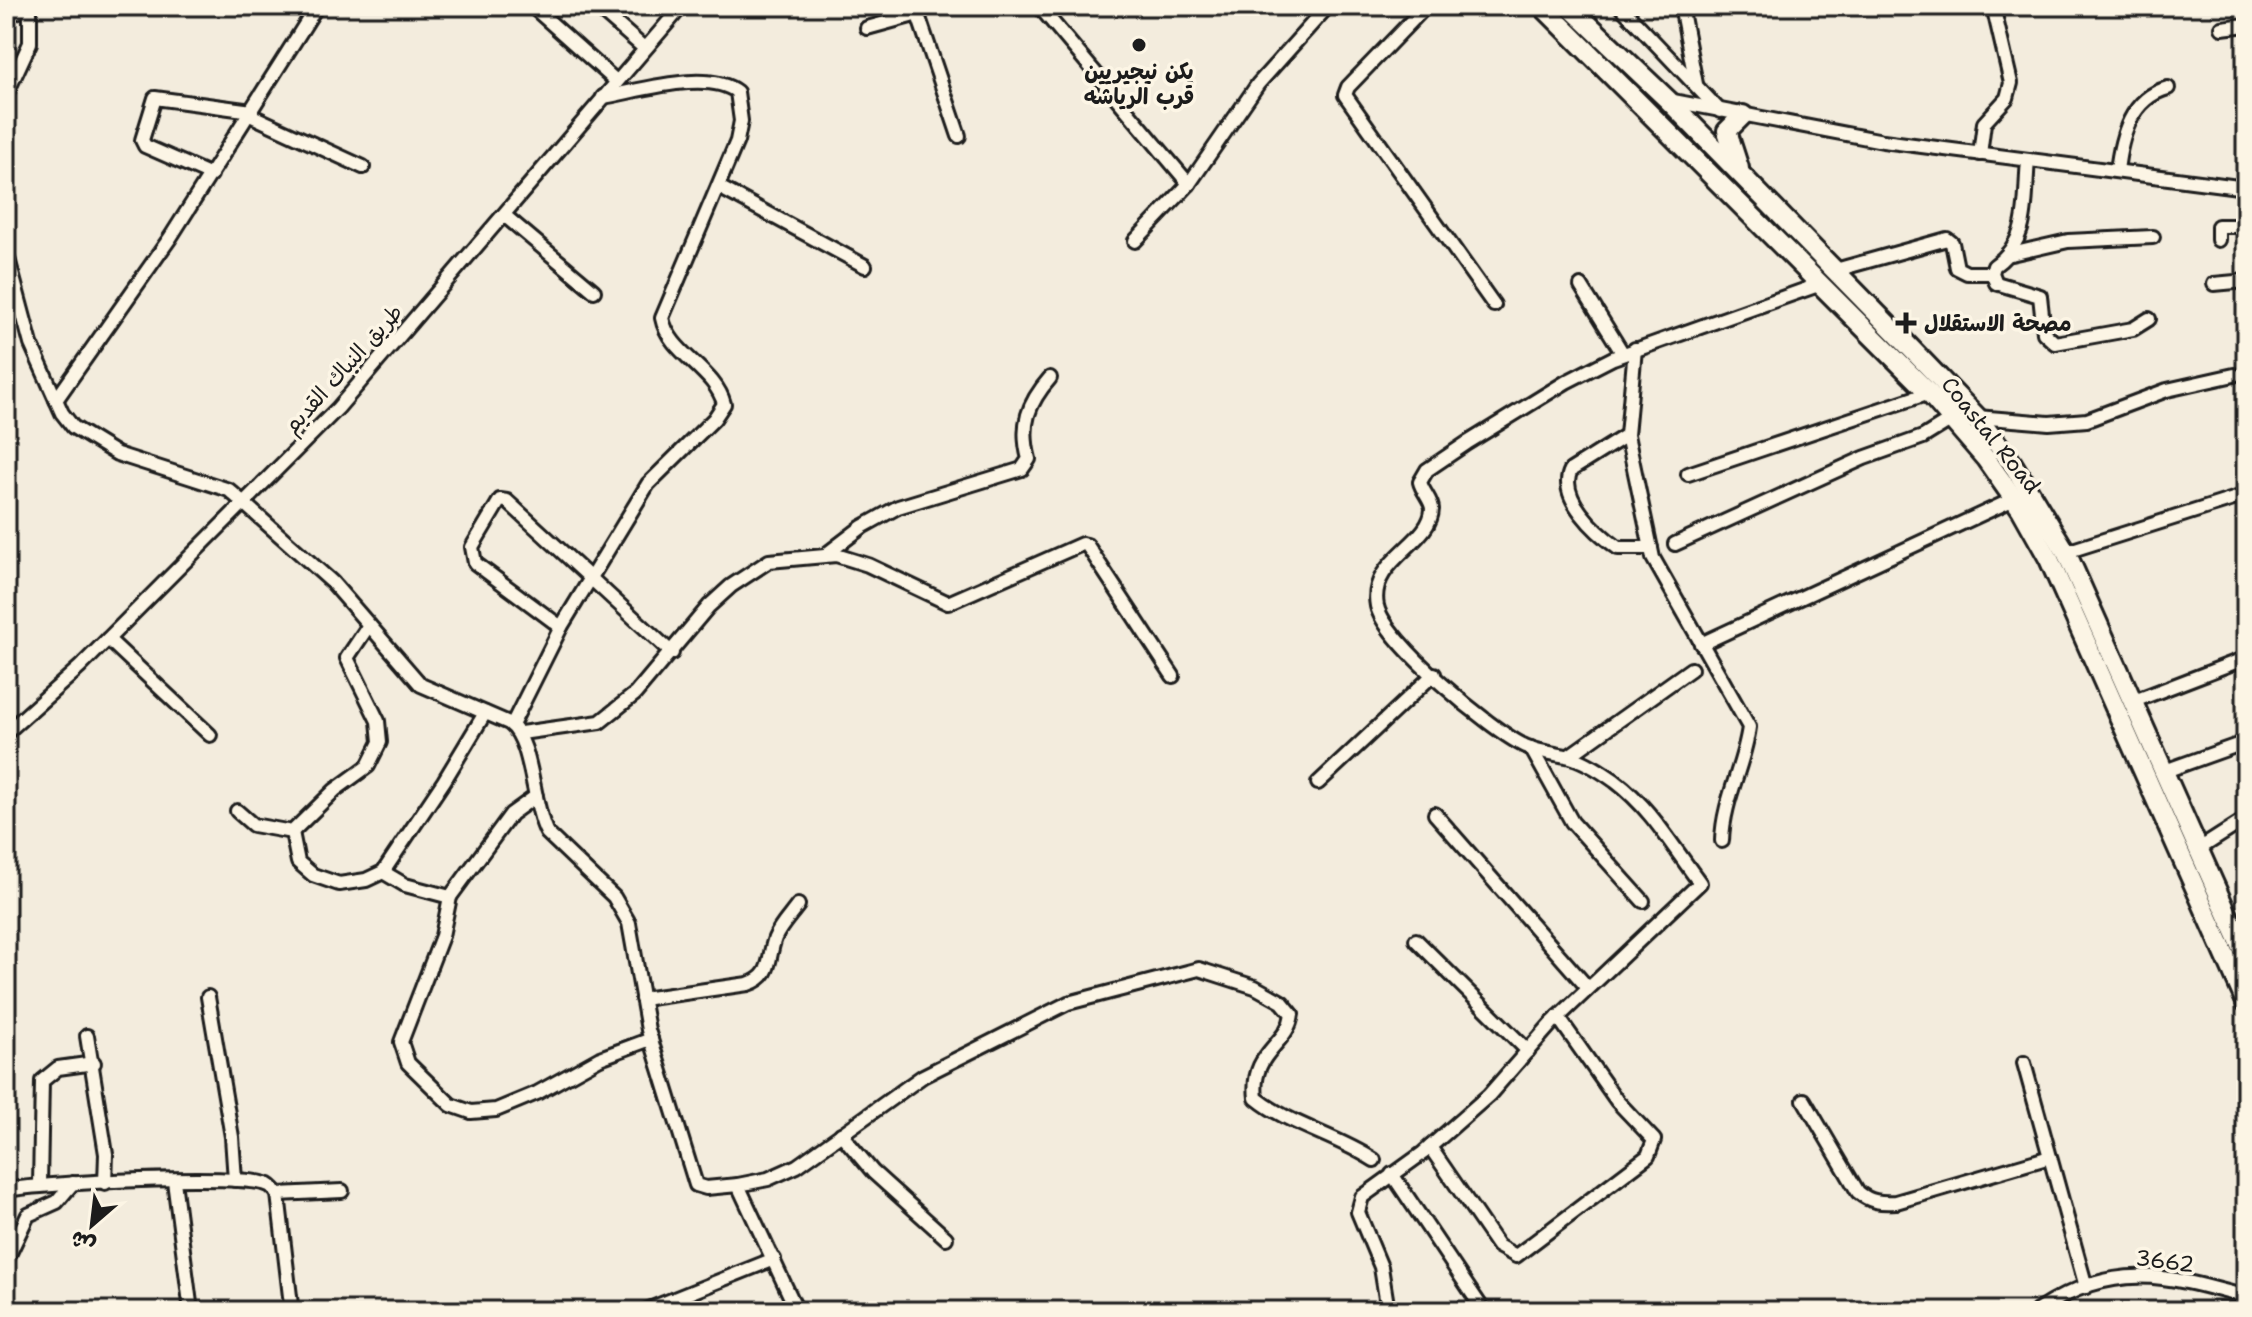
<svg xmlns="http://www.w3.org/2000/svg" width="2252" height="1317" font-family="'Shantell Sans','Playpen Sans Arabic',sans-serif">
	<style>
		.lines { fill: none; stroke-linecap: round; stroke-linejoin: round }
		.minor-casing { stroke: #1c1c1c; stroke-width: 18 }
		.highway-casing { stroke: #1c1c1c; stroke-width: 24 }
		.minor { stroke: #fcf5e5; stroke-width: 12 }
		.highway { stroke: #fcf5e5; stroke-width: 18 }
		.poi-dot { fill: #1c1c1c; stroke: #fcf5e5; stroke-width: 3 }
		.labels { text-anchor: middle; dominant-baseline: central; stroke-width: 7; stroke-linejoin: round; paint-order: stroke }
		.poi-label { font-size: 22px; font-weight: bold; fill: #1c1c1c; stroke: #fcf5e5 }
		.street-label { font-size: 22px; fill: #1c1c1c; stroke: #fcf5e5 }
	</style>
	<rect width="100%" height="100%" fill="#f3ecdd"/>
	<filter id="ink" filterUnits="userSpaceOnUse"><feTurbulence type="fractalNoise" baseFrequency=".0125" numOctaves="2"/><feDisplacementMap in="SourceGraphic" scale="16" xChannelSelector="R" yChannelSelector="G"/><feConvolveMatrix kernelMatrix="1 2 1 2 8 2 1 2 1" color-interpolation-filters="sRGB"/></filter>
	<g filter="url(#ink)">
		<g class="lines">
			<!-- minor casing -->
			<g class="minor-casing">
				<g id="minor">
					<path d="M532 6 616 81"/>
					<path d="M596 6 644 48"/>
					<path d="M915 6 959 136"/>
					<path d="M1039 6 1189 184"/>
					<path d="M1426 6 1348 87 1345 95 1494 305"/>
					<path d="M1620 6 1720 111"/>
					<path d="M1681 6 1696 84"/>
					<path d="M6 17 29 6"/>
					<path d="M867 28 918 14"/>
					<path d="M2222 28 2246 25"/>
					<path d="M6 95 30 43V6"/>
					<path d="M1668 100 1883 141 2246 188"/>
					<path d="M2244 109H2246"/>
					<path d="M250 115 363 167"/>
					<path d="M1980 154 1984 123 2007 98 2011 83 1993 6"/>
					<path d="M2028 160C2024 202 2031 240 1994 266L1992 273 1996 283 2040 296 2044 333 2055 343 2133 329 2149 319"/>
					<path d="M2117 171C2121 136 2131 98 2168 88"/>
					<path d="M211 175 145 146 142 140 155 98 252 111"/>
					<path d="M719 187 865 266"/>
					<path d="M504 215 594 291"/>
					<path d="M2218 240V226H2246"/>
					<path d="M1135 241 1189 184 1258 84 1328 6"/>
					<path d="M6 251 31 344 62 413 73 427 117 454 229 490 332 582 421 685 509 723C533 740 532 805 547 833L614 897 629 923 648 1030 696 1185 706 1188 738 1185 797 1311"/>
					<path d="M2011 254 2068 241 2153 237"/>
					<path d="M1832 271 1947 239 1952 243 1957 268 1967 273H1992"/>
					<path d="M2214 284 2246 281"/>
					<path d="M1581 286 1623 354"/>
					<path d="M1635 349 1627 435 1653 558 1749 727C1744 766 1723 800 1722 841"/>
					<path d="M56 400 170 238 317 6"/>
					<path d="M1977 417 2049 423 2087 420 2167 390 2234 375"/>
					<path d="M1627 435 1571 470C1557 497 1597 533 1618 548H1651"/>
					<path d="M1688 474 1929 393"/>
					<path d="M1675 544 1864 458 1923 437 1952 419"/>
					<path d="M2066 552 2246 495"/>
					<path d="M828 553 862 527 898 507 1022 469 1029 459C1020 425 1028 403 1050 378"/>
					<path d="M561 627 475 563 472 547 500 500 507 501 672 653"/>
					<path d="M108 639 210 735"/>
					<path d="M1701 644 2014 499"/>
					<path d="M2134 701 2246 658"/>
					<path d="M512 725 561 627 648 484 714 419 724 404C715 369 669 354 662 318L737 141 741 121 737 92C708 69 639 91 603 97"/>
					<path d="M6 733 80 667 338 408 682 6"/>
					<path d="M521 733 600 722 635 694 709 606 731 586 769 561 836 555 868 565 948 603 1082 544 1087 545 1173 676"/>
					<path d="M1531 748 1572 822 1643 901"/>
					<path d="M1569 756 1691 669"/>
					<path d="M2165 771 2246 742"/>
					<path d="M1318 783 1434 674"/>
					<path d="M237 811 253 825 292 832 335 790 368 766 380 742 378 721 347 658 369 625"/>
					<path d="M1435 814 1588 988"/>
					<path d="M292 832 298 862 313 875 339 884 366 880 383 872 444 781 485 713"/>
					<path d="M2199 849 2246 819"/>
					<path d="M383 872 405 885 450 897 511 814 536 796"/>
					<path d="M450 897 442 936 401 1042 408 1063 451 1105 471 1112 496 1110 537 1093 600 1058 651 1039"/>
					<path d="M1416 940 1528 1051"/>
					<path d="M208 997 232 1137 235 1180"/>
					<path d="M642 999 748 984C773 976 767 959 775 938 780 926 791 915 798 905"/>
					<path d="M87 1036 106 1154 105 1183"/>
					<path d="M2024 1063 2086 1287"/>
					<path d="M1804 1100 1858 1192C1870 1202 1880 1203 1896 1202L2050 1157"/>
					<path d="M841 1134 873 1172 946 1238"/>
					<path d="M1430 1147 1498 1246 1516 1256 1648 1156 1654 1140 1617 1101 1558 1017"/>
					<path d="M1392 1174 1484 1311"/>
					<path d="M174 1181 191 1311"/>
					<path d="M40 1184 42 1081 58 1068 94 1063"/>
					<path d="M738 1185 768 1179 797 1166 923 1076 1068 1003 1199 969 1255 987 1282 1002 1292 1014C1288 1046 1250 1051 1256 1098 1289 1125 1336 1135 1374 1160"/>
					<path d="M6 1190C43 1183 241 1172 269 1185 271 1186 276 1191 278 1194L291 1305"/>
					<path d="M278 1194 342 1191"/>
					<path d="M6 1261 28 1215 57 1202 73 1183"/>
					<path d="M644 1311 774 1259"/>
					<path d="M1388 1311 1381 1267 1358 1212 1362 1197 1423 1153 1489 1095 1551 1024 1700 883C1672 846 1652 809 1615 781 1601 771 1583 759 1566 756 1552 753 1539 752 1525 746 1491 730 1385 642 1377 606 1368 560 1431 544 1432 509 1432 501 1422 491 1420 482L1427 470 1467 443 1566 382 1613 358 1821 284"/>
					<path d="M2037 1311C2115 1261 2162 1274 2246 1297"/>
				</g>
			</g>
			<!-- highway casing -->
			<g class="highway-casing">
				<g id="highway">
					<path d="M1542 6 1929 393 1986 459 2021 509 2049 559 2246 1002"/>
					<path d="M1569 6 1668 100 1896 333 1977 417 2012 463 2066 552 2246 956"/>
					<path d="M1739 168 1727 131 1743 115"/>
				</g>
			</g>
			<!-- minor -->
			<use href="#minor" class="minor"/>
			<!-- highway -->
			<use href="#highway" class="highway"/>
		</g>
	</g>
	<!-- markers -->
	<g class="poi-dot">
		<circle cx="1139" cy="45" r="8"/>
		<path d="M1902 311h8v8h8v8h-8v8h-8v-8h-8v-8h8z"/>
	</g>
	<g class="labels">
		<!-- poi labels -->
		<g class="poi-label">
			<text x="1139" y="71">يكن نيجيريين<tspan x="1139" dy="25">قرب الرياشه</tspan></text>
			<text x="1924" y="323" text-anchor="start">مصحة الاستقلال</text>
		</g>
		<!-- street labels -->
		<g class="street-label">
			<text transform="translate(343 369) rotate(-48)">طريق النباك القديم</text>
			<text transform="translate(1991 435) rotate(51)">Coastal Road</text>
			<text transform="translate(2165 1261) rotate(7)">3662</text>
		</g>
	</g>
	<!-- margin -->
	<rect width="2252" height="1317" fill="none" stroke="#fcf5e5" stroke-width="32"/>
	<rect x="16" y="16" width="2220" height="1285" fill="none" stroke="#1c1c1c" stroke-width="3" filter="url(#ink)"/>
	<!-- north arrow -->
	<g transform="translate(92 1225) rotate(208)" stroke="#fcf5e5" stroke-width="6" paint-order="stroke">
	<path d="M0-6L14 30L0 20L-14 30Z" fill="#1c1c1c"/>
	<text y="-12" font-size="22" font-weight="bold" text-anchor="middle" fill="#1c1c1c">ش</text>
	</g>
</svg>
